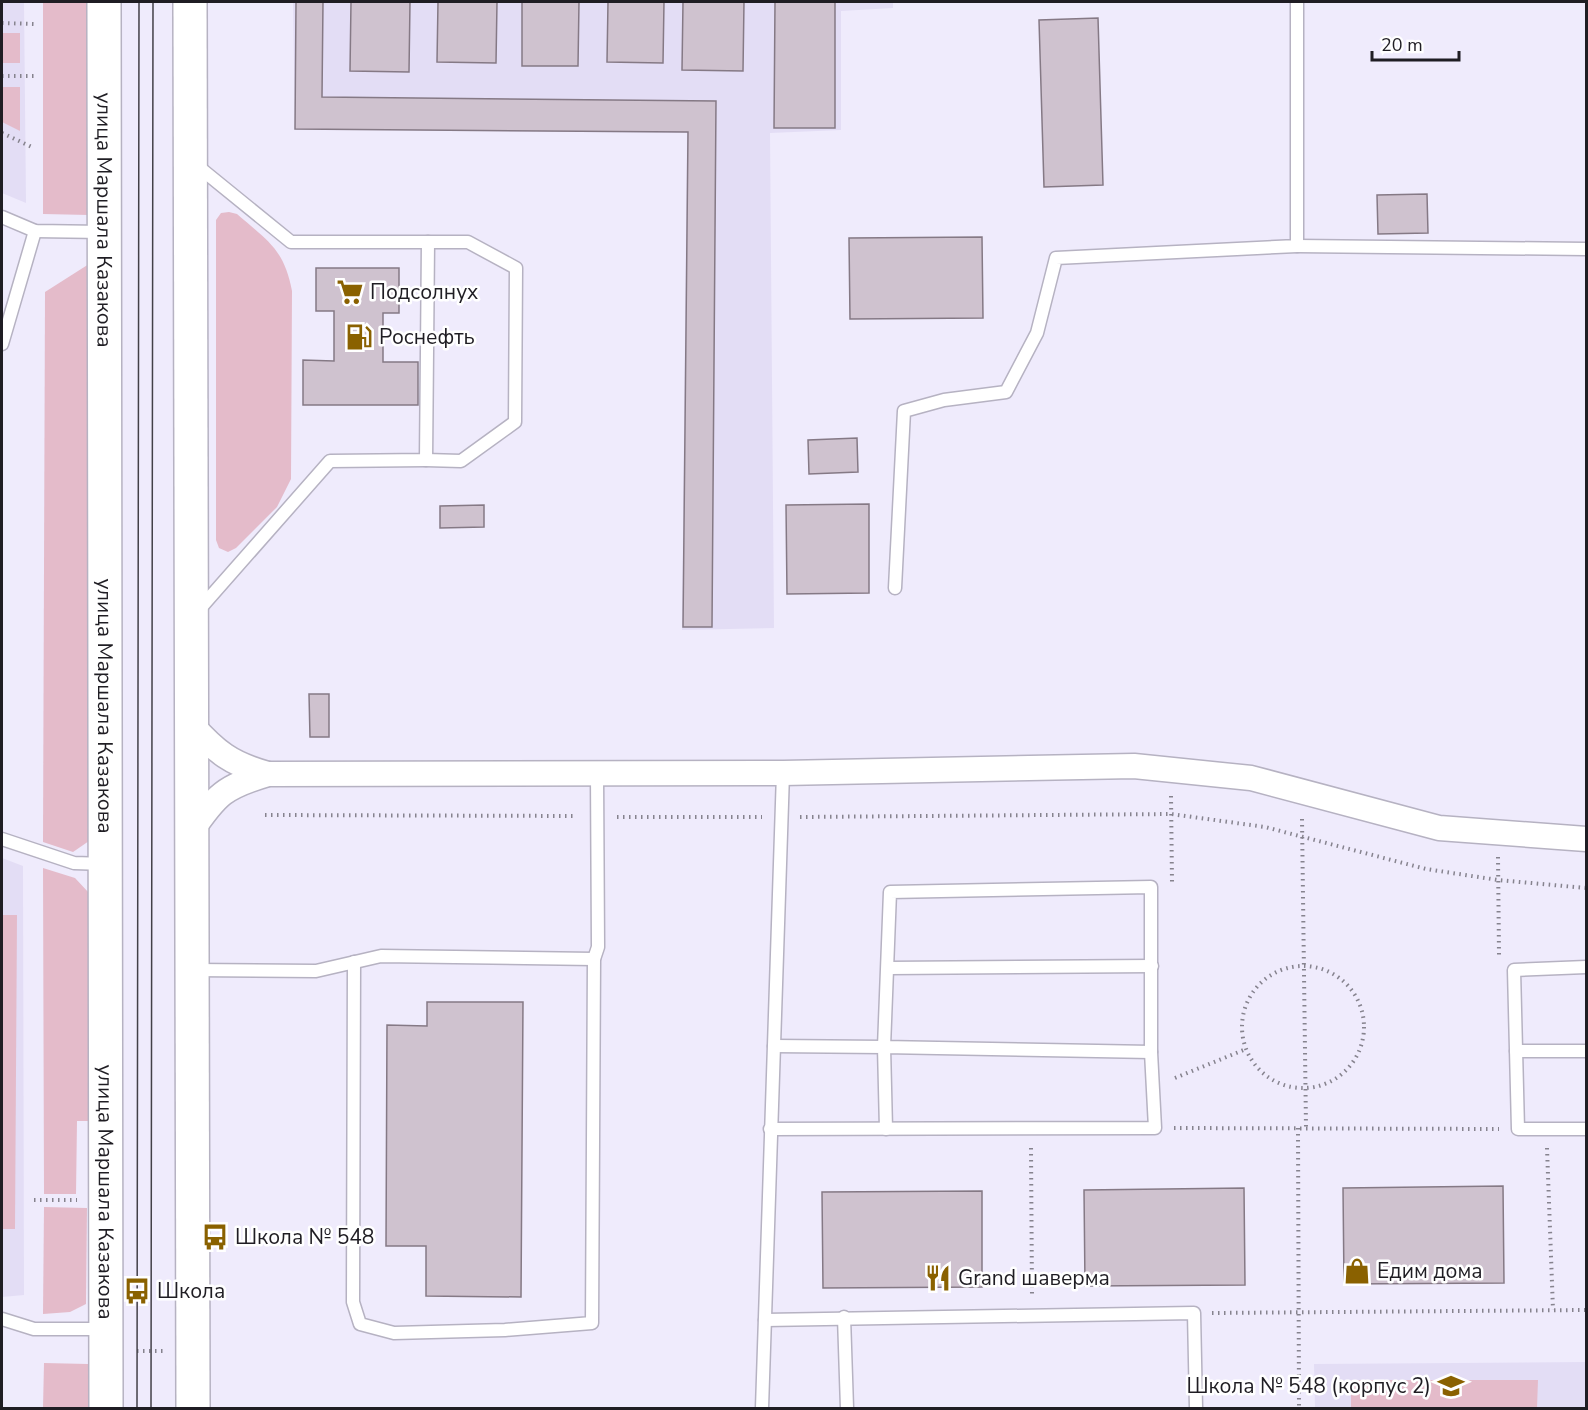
<svg xmlns="http://www.w3.org/2000/svg" width="1588" height="1410" font-family="'Nunito Sans',sans-serif">
	<style>
		.built { fill: #e3ddf5 }
		.green { fill: #e4bbca }
		.building { fill: #cfc2cf; stroke: #857985; stroke-width: 1.5 }
		.lines { fill: none; stroke-linecap: round; stroke-linejoin: round }
		.service-casing { stroke: #b6b2c2; stroke-width: 15 }
		.minor-casing { stroke: #b6b2c2; stroke-width: 27 }
		.secondary-casing { stroke: #b6b2c2; stroke-width: 36 }
		.path { stroke: #86838e; stroke-width: 4; stroke-dasharray: 1.5 4.5; stroke-linecap: butt }
		.service { stroke: #fff; stroke-width: 12 }
		.minor { stroke: #fff; stroke-width: 24 }
		.secondary { stroke: #fff; stroke-width: 33 }
		.tram { stroke: #434048; stroke-width: 1.5 }
		.labels { text-anchor: middle; dominant-baseline: central; stroke-width: 5; stroke-linejoin: round; paint-order: stroke }
		.street-label { font-size: 21px; fill: #1f1d23; stroke: #fff }
		.poi-label { font-size: 21px; fill: #1f1d23; stroke: #fff; text-anchor: start }
	</style>
	<rect width="100%" height="100%" fill="#efebfc"/>
	<!-- built -->
	<g class="built">
		<path d="M2 2H24L26 203 2 193Z"/>
		<path d="M293 2H893V8L841 11V130L770 133 774 628 682 630 687 133 295 129Z"/>
		<path d="M2 858 23 866 24 1295 2 1297Z"/>
		<path d="M1586 1362V1408H1315L1314 1364Z"/>
	</g>
	<!-- green -->
	<g class="green">
		<path d="M43 2H89V215L43 214Z"/>
		<rect x="2" y="33" width="18" height="30"/>
		<path d="M2 87H20V131L2 122Z"/>
		<path d="M229 212 237 214C268 241 284 249 292 291L291 479 277 507 236 548 228 552 219 548 216 540V220L221 213Z"/>
		<path d="M89 264V841L73 852 43 842 45 292Z"/>
		<path d="M43 868 75 878 89 893 88 1121H77L76 1194H44Z"/>
		<path d="M2 915H17L15 1229H2Z"/>
		<path d="M44 1207 87 1208 86 1304 70 1312 43 1314Z"/>
		<path d="M44 1363 88 1364V1408H43Z"/>
		<path d="M1351 1380H1538L1537 1408H1351Z"/>
	</g>
	<!-- building -->
	<g class="building">
		<path d="M296 2H323L322 97 716 101 712 627H683L688 132 295 129Z"/>
		<path d="M351 2H410L409 72 350 71Z"/>
		<path d="M438 2H497L496 63 437 62Z"/>
		<path d="M522 2H579L578 66H522Z"/>
		<path d="M608 2H664L663 63 607 62Z"/>
		<path d="M683 2H744L743 71 682 70Z"/>
		<path d="M775 2H835V128H774Z"/>
		<path d="M1098 18 1103 185 1044 187 1039 20Z"/>
		<path d="M1427 194 1428 233 1378 234 1377 195Z"/>
		<path d="M982 237 983 318 850 319 849 238Z"/>
		<path d="M316 268H399V313H383V362H418V405H303V360L334 361V311H316Z"/>
		<path d="M857 438 858 472 809 474 808 440Z"/>
		<path d="M869 504V593L787 594 786 505Z"/>
		<path d="M484 505V527L440 528V506Z"/>
		<path d="M309 694H329V737H310Z"/>
		<path d="M427 1002H523L521 1297 426 1296V1246H386L387 1025 427 1026Z"/>
		<path d="M1503 1186 1504 1283 1344 1284 1343 1188Z"/>
		<path d="M1244 1188 1245 1285 1085 1286 1084 1190Z"/>
		<path d="M982 1191V1287L823 1288 822 1192Z"/>
	</g>
	<g class="lines">
		<!-- service casing -->
		<g class="service-casing">
			<g id="service">
				<path d="M195 164 291 242H428L426 460 330 461 197 612"/>
				<path d="M2 217 35 231 103 232"/>
				<path d="M1297 246 1586 249"/>
				<path d="M2 344 35 231"/>
				<path d="M426 460 461 461 515 422 516 268 468 242H428"/>
				<path d="M895 588 904 411 944 400 1006 392 1037 333 1056 258 1297 246V2"/>
				<path d="M2 839 74 863 105 864"/>
				<path d="M354 962 353 1302 360 1324 394 1333 505 1330 592 1323 594 959 598 947 597 774"/>
				<path d="M1586 967 1514 970 1518 1129H1586"/>
				<path d="M889 968 1152 966"/>
				<path d="M192 970 316 971 381 956 594 959"/>
				<path d="M774 1046 884 1047 890 892 1151 887V1052L884 1047 886 1129"/>
				<path d="M1516 1051H1586"/>
				<path d="M770 1129 1155 1128 1151 1052"/>
				<path d="M844 1317 847 1408"/>
				<path d="M2 1319 34 1329H104"/>
				<path d="M765 1320 1194 1313 1196 1408"/>
				<path d="M762 1408 783 773"/>
			</g>
		</g>
		<!-- minor casing -->
		<g class="minor-casing">
			<g id="minor">
				<path d="M191 724C216 752 231 764 268 774"/>
				<path d="M191 832C217 794 224 787 268 774L783 773 1134 766 1251 778 1439 828 1586 839"/>
			</g>
		</g>
		<!-- secondary casing -->
		<g class="secondary-casing">
			<g id="secondary">
				<path id="s1" d="M104 2 106 1408"/>
				<path d="M190 2 193 1408"/>
			</g>
		</g>
		<!-- path -->
		<g class="path">
			<path d="M2 23 34 24"/>
			<path d="M2 76H34"/>
			<path d="M2 133 34 148"/>
			<path d="M1171 796 1172 882"/>
			<path d="M265 815 576 816"/>
			<path d="M617 817H762"/>
			<path d="M800 817 1171 814 1265 827 1426 869 1498 880 1586 888"/>
			<path d="M1302 819 1306 1128"/>
			<path d="M1498 857 1499 955"/>
			<circle cx="1303" cy="1027" r="61"/>
			<path d="M1175 1078 1246 1049"/>
			<path d="M1174 1128 1499 1129"/>
			<path d="M1298 1128 1299 1408"/>
			<path d="M1031 1148 1032 1296"/>
			<path d="M1547 1148 1553 1310"/>
			<path d="M34 1200H77"/>
			<path d="M1212 1313 1586 1310"/>
			<path d="M137 1351H163"/>
		</g>
		<!-- service -->
		<use href="#service" class="service"/>
		<!-- minor -->
		<use href="#minor" class="minor"/>
		<!-- secondary -->
		<use href="#secondary" class="secondary"/>
		<!-- tram -->
		<g class="tram">
			<path d="M137 1408 139 2"/>
			<path d="M151 1408 153 2"/>
		</g>
	</g>
	<!-- icons -->
	<defs>
		<g id="supermarket-bare" transform="scale(2.07)"><path d="M-6-5.5h2.5l.6 2H6L4.5 2H-2.5L-4.4-4H-6ZM-1.5 3.2a1.3 1.3 0 1 0 .1 0ZM3 3.2a1.3 1.3 0 1 0 .1 0Z" fill="#8a6100" stroke="#fff" stroke-width="2.5" paint-order="stroke"/></g>
		<g id="fuel-bare" transform="scale(2.07)"><path d="M-5.5-6h7V0h2V4h1.3V-2.5L3-4.5l.8-.8L6-3V5H2.5V1h-1V6h-7ZM-4.2-4.7v3.2H.2V-4.7Z" fill="#8a6100" stroke="#fff" stroke-width="2.5" paint-order="stroke"/></g>
		<g id="bus-bare" transform="scale(2.07)"><path d="M-5-6H5V4H4V6H2V4H-2V6H-4V4H-5ZM-3.5-4V0h7V-4ZM-3.5 1.2v1.5H-2V1.2ZM2 1.2v1.5H3.5V1.2Z" fill="#8a6100" stroke="#fff" stroke-width="2.5" paint-order="stroke"/></g>
		<g id="shop-bare" transform="scale(2.07)"><path d="M-5-2.5h2.3a2.7 3.5 0 0 1 5.4 0H5L5.5 6h-11ZM-1.5-2.5h3a1.5 2.3 0 0 0-3 0Z" fill="#8a6100" stroke="#fff" stroke-width="2.5" paint-order="stroke"/></g>
		<g id="restaurant-bare" transform="scale(2.07)"><path d="M-5-6h1v4h1v-4h1v4h1v-4h1v5L-1.5 .5V6h-2V.5L-5-1ZM5-6V6H3V1.5H1.5Q1.5-4 5-6Z" fill="#8a6100" stroke="#fff" stroke-width="2.5" paint-order="stroke"/></g>
		<g id="school-bare" transform="scale(2.07)"><path d="M0-5L7-2L0 1L-7-2ZM-4 1L0 2.5L4 1V4Q0 6-4 4Z" fill="#8a6100" stroke="#fff" stroke-width="2.5" paint-order="stroke"/></g>
	</defs>
	<g fill-rule="evenodd">
		<use href="#supermarket-bare" x="350" y="292"/>
		<use href="#fuel-bare" x="359" y="337"/>
		<use href="#bus-bare" x="215" y="1237"/>
		<use href="#shop-bare" x="1357" y="1271"/>
		<use href="#restaurant-bare" x="938" y="1278"/>
		<use href="#bus-bare" x="137" y="1291"/>
		<use href="#school-bare" x="1451" y="1386"/>
	</g>
	<g class="labels">
		<!-- street labels -->
		<g class="street-label">
			<text stroke="none"><textPath href="#s1" startOffset="218">улица Маршала Казакова</textPath></text>
			<text stroke="none"><textPath href="#s1" startOffset="704">улица Маршала Казакова</textPath></text>
			<text stroke="none"><textPath href="#s1" startOffset="1190">улица Маршала Казакова</textPath></text>
		</g>
		<!-- poi labels -->
		<g class="poi-label">
			<text x="370" y="292">Подсолнух</text>
			<text x="379" y="337">Роснефть</text>
			<text x="235" y="1237">Школа № 548</text>
			<text x="1377" y="1271">Едим дома</text>
			<text x="958" y="1278">Grand шаверма</text>
			<text x="157" y="1291">Школа</text>
			<text x="1431" y="1386" text-anchor="end">Школа № 548 (корпус 2)</text>
		</g>
	</g>
	<!-- border -->
	<rect width="1588" height="1410" fill="none" stroke="#1f1d23" stroke-width="6"/>
	<!-- scale -->
	<path d="M1372 51v9h87v-9" fill="none" stroke="#1f1d23" stroke-width="3"/>
	<text x="1381" y="51" font-size="18" fill="#1f1d23" stroke="#ffffff" stroke-width="4.5" paint-order="stroke">20 m</text>
</svg>
